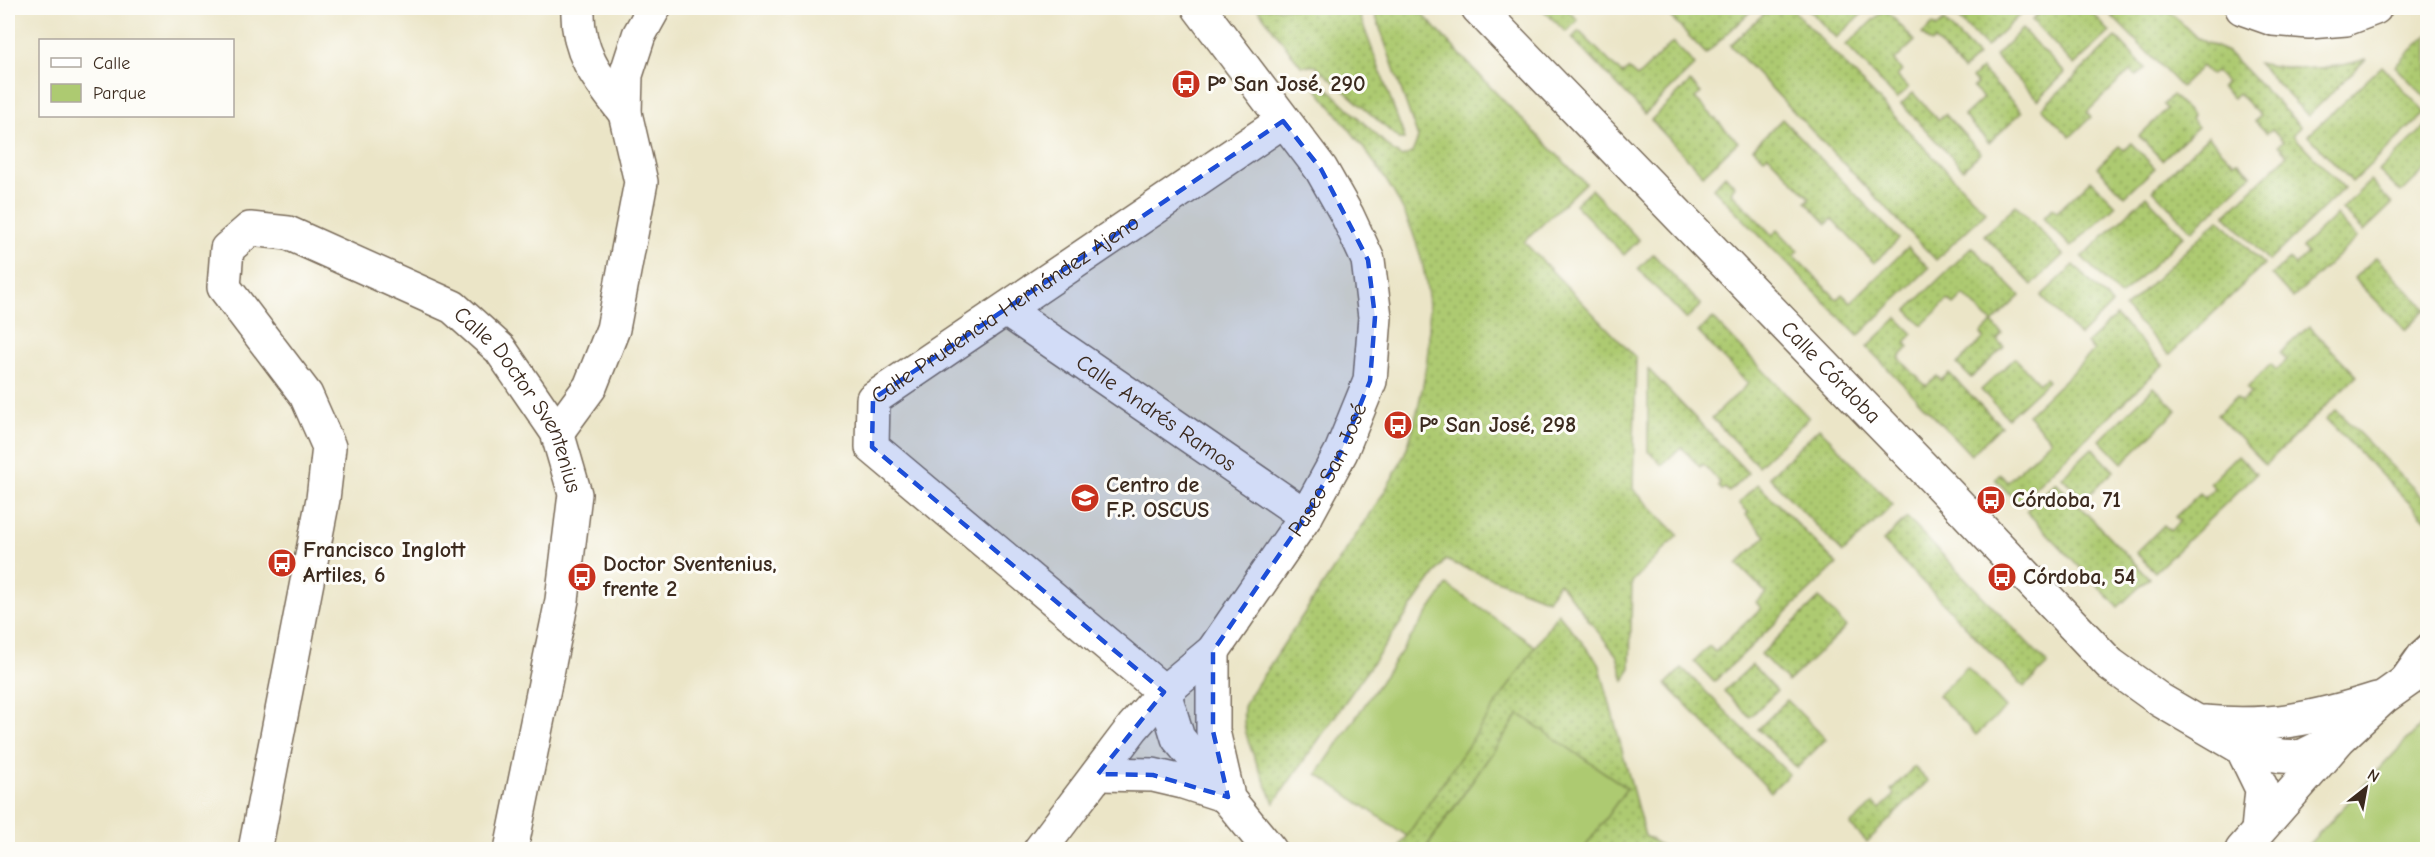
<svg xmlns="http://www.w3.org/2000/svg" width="2435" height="857" font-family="'Comic Neue',sans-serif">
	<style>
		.park { fill: #adca71; stroke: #747a48; stroke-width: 1.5 }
		.garden { fill: url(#garden-dots); stroke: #747a48; stroke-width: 1.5 }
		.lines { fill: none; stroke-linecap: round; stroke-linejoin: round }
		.service-casing { stroke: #796b59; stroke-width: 20 }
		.minor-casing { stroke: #796b59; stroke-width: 36 }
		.tertiary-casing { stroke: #796b59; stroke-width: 36 }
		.service { stroke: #fff; stroke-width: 16 }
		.minor { stroke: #fff; stroke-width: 33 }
		.tertiary { stroke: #fff; stroke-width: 33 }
		.marked { fill: #1d4ed8; fill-opacity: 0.2; stroke: #1d4ed8; stroke-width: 4.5; stroke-dasharray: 12 8; stroke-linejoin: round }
		.labels { text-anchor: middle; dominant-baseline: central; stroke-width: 6; stroke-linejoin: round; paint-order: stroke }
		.poi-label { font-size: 22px; font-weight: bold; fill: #3b2a1e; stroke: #fdfcf7; text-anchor: start }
		.street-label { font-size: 22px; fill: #3b2a1e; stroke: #fdfcf7 }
	</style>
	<defs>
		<pattern id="garden-dots" width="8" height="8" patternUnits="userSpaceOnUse" patternTransform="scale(1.5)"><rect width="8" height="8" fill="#adca71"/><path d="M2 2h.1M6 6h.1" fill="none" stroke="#8ea45c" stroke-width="1.8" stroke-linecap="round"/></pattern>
	</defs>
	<rect width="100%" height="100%" fill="#fdfcf7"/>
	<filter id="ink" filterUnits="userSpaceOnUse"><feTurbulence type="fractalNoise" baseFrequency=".0167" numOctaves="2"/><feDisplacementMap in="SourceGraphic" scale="12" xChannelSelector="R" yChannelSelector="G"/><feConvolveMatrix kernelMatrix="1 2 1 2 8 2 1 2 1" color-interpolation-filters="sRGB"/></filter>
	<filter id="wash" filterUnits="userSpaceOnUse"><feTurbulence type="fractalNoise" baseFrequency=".008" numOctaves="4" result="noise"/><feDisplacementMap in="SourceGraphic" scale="24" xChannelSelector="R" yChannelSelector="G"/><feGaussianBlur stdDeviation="1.35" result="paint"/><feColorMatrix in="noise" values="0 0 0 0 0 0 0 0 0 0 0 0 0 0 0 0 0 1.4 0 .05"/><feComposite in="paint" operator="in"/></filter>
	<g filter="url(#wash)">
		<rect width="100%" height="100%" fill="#ebe5c7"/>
		<!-- park -->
		<g class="park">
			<path d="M1447 585 1536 647 1407 836 1317 774Z"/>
			<path d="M1967 667 2006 708 1976 735 1938 695Z"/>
			<path d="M1519 714 1627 788 1584 849 1425 850Z"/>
			<path d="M2427 719V849H2304Z"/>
		</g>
		<!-- garden -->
		<g class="garden">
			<path d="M1257 8H1357L1405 139H1399L1316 66H1301Z"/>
			<path d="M1373 8H1417L1497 94 1585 183 1524 242 1636 358 1633 489 1678 535 1632 582 1630 669 1624 681 1617 656 1559 582 1548 600 1445 560 1274 803C1264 777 1237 731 1245 703 1278 653 1311 602 1345 552 1365 521 1388 490 1404 455 1411 439 1415 421 1419 403 1437 330 1433 261 1394 193 1370 153 1340 117 1310 81L1312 77H1316L1393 151 1402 157 1412 153 1418 138Z"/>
			<path d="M1541 8H1555L1558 10 1565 8 1578 20 1566 32Z"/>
			<path d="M1662 8H1754L1706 54Z"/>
			<path d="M1770 8H1791L1986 212 1936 260 1730 45Z"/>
			<path d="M1807 8H1868L1836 38Z"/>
			<path d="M1959 8H2027L1986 47 1953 13Z"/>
			<path d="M2044 8H2088L2110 32 2074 65 2032 20Z"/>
			<path d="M2104 8H2166L2198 39 2228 52 2301 127 2293 135 2344 188 2269 261 2225 215 2287 155 2278 145 2283 141 2272 129 2267 133 2255 121 2260 116 2238 93 2233 98 2221 87 2226 82 2215 71 2211 75 2202 66 2181 87Z"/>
			<path d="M1885 9 1915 41 1894 61 1902 71 1897 76 1908 88 1897 99 1846 45Z"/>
			<path d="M1944 21 1978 56 1963 70 1935 40 1931 43 1922 34 1933 24 1937 27Z"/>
			<path d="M2022 29 2065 73 2038 100 1995 56Z"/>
			<path d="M1579 31 1622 74 1628 69 1637 77 1673 42 1695 65 1645 114 1572 38Z"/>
			<path d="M2427 35V99L2395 66Z"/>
			<path d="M2116 37 2145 68 2136 76 2130 71 2087 112 2091 117 2070 137 2042 108Z"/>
			<path d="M2366 59 2308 116 2258 63C2295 71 2330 71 2366 59Z"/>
			<path d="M2382 66 2425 113 2352 182 2308 135Z"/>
			<path d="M1981 69 2022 112 1989 143 1964 116 1983 98 1973 88 1977 84 1972 78Z"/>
			<path d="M1690 82 1701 93 1695 98 1738 142 1703 175 1651 120Z"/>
			<path d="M1913 93 1938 120 1945 114 1981 153 1963 169 1901 104Z"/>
			<path d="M2172 95 2193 116 2191 119 2198 127 2162 160 2139 136 2167 109 2163 105Z"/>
			<path d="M1782 119 1899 239 1874 263 1832 219 1827 224 1806 202 1810 198 1768 155 1764 158 1753 148Z"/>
			<path d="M2427 125V168L2401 193 2379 171Z"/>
			<path d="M2208 136 2234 163 2238 161 2252 175 2192 231 2153 190Z"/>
			<path d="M2131 143 2155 168 2125 196 2097 167 2119 146 2124 150Z"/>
			<path d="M1725 175 1735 186 1731 192 1772 235 1778 230 1798 251 1794 256 1837 299 1842 294 1851 302 1908 247 1929 268 1858 336 1713 188Z"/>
			<path d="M2091 180 2116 205 2071 247 2043 218 2053 208 2057 212Z"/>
			<path d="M2370 181 2392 204 2364 231 2342 209Z"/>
			<path d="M1591 189 1639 240 1624 255 1575 204Z"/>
			<path d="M2146 196 2184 236 2120 296 2082 257Z"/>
			<path d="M2016 205 2063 255 2032 285 1984 235Z"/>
			<path d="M2336 215 2357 238 2293 298 2272 275 2289 259 2295 265 2307 253 2302 247Z"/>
			<path d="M2219 219 2264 265 2169 355 2125 308Z"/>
			<path d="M1972 247 2020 296 1992 323 2002 334 1997 340 2004 347 1971 378 1957 364 1984 338 1981 334 1992 323 1964 295 1954 305 1948 300 1922 325 1907 310Z"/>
			<path d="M1653 254 1701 305 1686 319 1638 269Z"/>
			<path d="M2376 257 2426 309 2405 330 2354 278Z"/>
			<path d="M2074 265 2112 304 2080 336 2041 296Z"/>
			<path d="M2116 316 2163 365 2018 503 1995 479 2000 474 2007 482 2051 440 2028 415 2094 351 2087 343Z"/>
			<path d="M1713 318 1809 418 1758 466 1712 418 1748 384 1698 332Z"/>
			<path d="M1897 318 1913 334 1905 342 1909 347 1899 358 1926 386 1937 376 1941 380 1949 373 2001 426 1971 455 1867 347Z"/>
			<path d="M2309 326 2357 376 2265 465 2217 415 2236 397 2241 402 2251 393 2247 388 2271 364 2276 370 2287 360 2280 353Z"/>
			<path d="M2015 358 2039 383 2045 378 2048 381 2008 418 1981 390Z"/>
			<path d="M1648 369 1748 473 1729 492 1725 488 1722 490 1718 486 1720 483 1703 464 1700 467 1681 447 1662 465 1648 451Z"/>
			<path d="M2154 387 2177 410 2122 463 2100 440Z"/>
			<path d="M2336 410 2427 502V521L2326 419Z"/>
			<path d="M1819 428 1893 505 1843 553 1769 477Z"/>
			<path d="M2092 448 2114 471 2084 499 2062 477Z"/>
			<path d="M2238 455 2256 474 2155 572 2136 553 2164 525 2170 531 2180 521 2175 517 2200 493 2205 498 2215 488 2210 483Z"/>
			<path d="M2056 482 2149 578 2118 607 2026 511Z"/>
			<path d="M1758 484 1837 564 1714 682 1694 661 1709 646 1715 652 1761 608 1756 602 1766 593 1737 564 1766 536 1746 515 1748 512 1739 503Z"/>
			<path d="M1907 518 2048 664 2024 687 1883 541Z"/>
			<path d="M1819 598 1846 627 1788 682 1761 654Z"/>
			<path d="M1558 613 1599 663 1645 836 1667 849H1584L1627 788 1519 714 1425 849H1398Z"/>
			<path d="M1752 665 1777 691 1750 717 1724 691Z"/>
			<path d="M1682 668 1789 774 1771 792 1666 684Z"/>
			<path d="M1787 700 1826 739 1797 768 1758 729Z"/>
			<path d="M1914 767 1928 781 1867 842 1850 825 1874 803 1880 809 1895 795 1891 790Z"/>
		</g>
	</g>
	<g filter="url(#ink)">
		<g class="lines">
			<!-- service casing -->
			<g class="service-casing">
				<path id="service" d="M2400 675 2417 651 2428 641"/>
			</g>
			<!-- minor casing -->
			<g class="minor-casing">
				<g id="minor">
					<path d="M578 8C576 53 599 80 625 113"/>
					<path id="s1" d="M1478 8 1937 482 2110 664 2160 700 2242 748 2262 789 2258 830"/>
					<path d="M2242 8 2273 19 2309 22 2346 19 2375 8"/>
					<path id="s2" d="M1006 310 1306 516"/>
					<path d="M557 432 590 387 613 329 641 182 625 113 626 75 639 35 654 8"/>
					<path d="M1213 651V731L1227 792"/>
					<path d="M2204 722C2270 728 2314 719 2377 699"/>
					<path d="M2242 748 2281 756 2301 757 2333 741"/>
					<path d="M1098 774 1153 775 1183 782 1226 796"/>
					<path id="s3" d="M255 850 323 499 329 447 306 395 224 287 227 249 250 229 288 233 453 307 500 349 557 432 575 494 562 600 511 850"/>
					<path id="s4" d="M1270 850 1178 738 1164 692 872 447 873 399 1283 121"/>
					<path d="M2242 850 2340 738 2384 697 2428 666"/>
				</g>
			</g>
			<!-- tertiary casing -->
			<g class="tertiary-casing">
				<g id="tertiary">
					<path id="s5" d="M1040 850 1133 727 1164 692 1213 651 1306 516 1341 452 1370 381 1375 317 1368 260 1347 215 1321 169 1199 8"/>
				</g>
			</g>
			<!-- service -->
			<use href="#service" class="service"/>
			<!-- minor -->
			<use href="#minor" class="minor"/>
			<!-- tertiary -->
			<use href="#tertiary" class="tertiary"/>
		</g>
	</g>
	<!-- marked area -->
	<path class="marked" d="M1283 121 1321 169 1368 260 1375 317 1370 381 1341 452 1306 516 1213 651V731L1228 797 1153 775 1098 774 1164 692 872 447 873 399Z"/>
	<!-- icons -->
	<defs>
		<g id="bus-disc" transform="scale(1.5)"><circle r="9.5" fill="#c8321e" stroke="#fdfcf7"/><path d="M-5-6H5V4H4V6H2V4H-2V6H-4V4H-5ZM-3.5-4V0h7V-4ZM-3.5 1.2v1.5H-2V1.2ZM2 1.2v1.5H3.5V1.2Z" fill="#fff"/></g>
		<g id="school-disc" transform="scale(1.5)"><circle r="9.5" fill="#c8321e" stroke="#fdfcf7"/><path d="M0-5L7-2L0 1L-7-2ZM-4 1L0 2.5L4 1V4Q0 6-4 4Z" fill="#fff"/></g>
	</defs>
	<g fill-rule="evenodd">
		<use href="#bus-disc" x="1186" y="84"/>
		<use href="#bus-disc" x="1398" y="425"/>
		<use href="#school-disc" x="1085" y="498"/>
		<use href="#bus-disc" x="1991" y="500"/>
		<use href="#bus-disc" x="282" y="563"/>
		<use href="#bus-disc" x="582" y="577"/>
		<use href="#bus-disc" x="2002" y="577"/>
	</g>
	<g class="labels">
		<!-- poi labels -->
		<g class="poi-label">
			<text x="1207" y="84">Pº San José, 290</text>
			<text x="1419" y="425">Pº San José, 298</text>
			<text x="1106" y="485">Centro de<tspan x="1106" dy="25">F.P. OSCUS</tspan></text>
			<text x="2012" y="500">Córdoba, 71</text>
			<text x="303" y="550">Francisco Inglott<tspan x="303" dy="25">Artiles, 6</tspan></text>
			<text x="603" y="564">Doctor Sventenius,<tspan x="603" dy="25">frente 2</tspan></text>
			<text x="2023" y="577">Córdoba, 54</text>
		</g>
		<!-- street labels -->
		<g class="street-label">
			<text stroke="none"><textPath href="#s4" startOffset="782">Calle Prudencia Hernández Ajeno</textPath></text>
			<text stroke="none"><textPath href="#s1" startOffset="507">Calle Córdoba</textPath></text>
			<text stroke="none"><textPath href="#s3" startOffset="1006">Calle Doctor Sventenius</textPath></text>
			<text stroke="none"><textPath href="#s2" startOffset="182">Calle Andrés Ramos</textPath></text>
			<text stroke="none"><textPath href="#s5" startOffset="480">Paseo San José</textPath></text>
		</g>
	</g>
	<!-- margin -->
	<rect width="2435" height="857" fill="none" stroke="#fdfcf7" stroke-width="30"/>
	<!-- legend -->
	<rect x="39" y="39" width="195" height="78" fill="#fdfcf7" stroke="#afa8a0" stroke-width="1.5"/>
	<rect x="51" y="58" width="30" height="9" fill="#ffffff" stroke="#afa8a0" stroke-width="1.5"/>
	<text x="93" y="69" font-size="18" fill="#3b2a1e">Calle</text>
	<rect x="51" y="84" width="30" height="18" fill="#adca71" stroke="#afa8a0" stroke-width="1.5"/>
	<text x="93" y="99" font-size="18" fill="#3b2a1e">Parque</text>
	<!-- north arrow -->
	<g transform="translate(2366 788) rotate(31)" stroke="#fdfcf7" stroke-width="4.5" paint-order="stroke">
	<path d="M0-4.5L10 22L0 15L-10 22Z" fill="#3b2a1e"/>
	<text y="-9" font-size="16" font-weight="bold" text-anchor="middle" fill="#3b2a1e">N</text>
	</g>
</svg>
